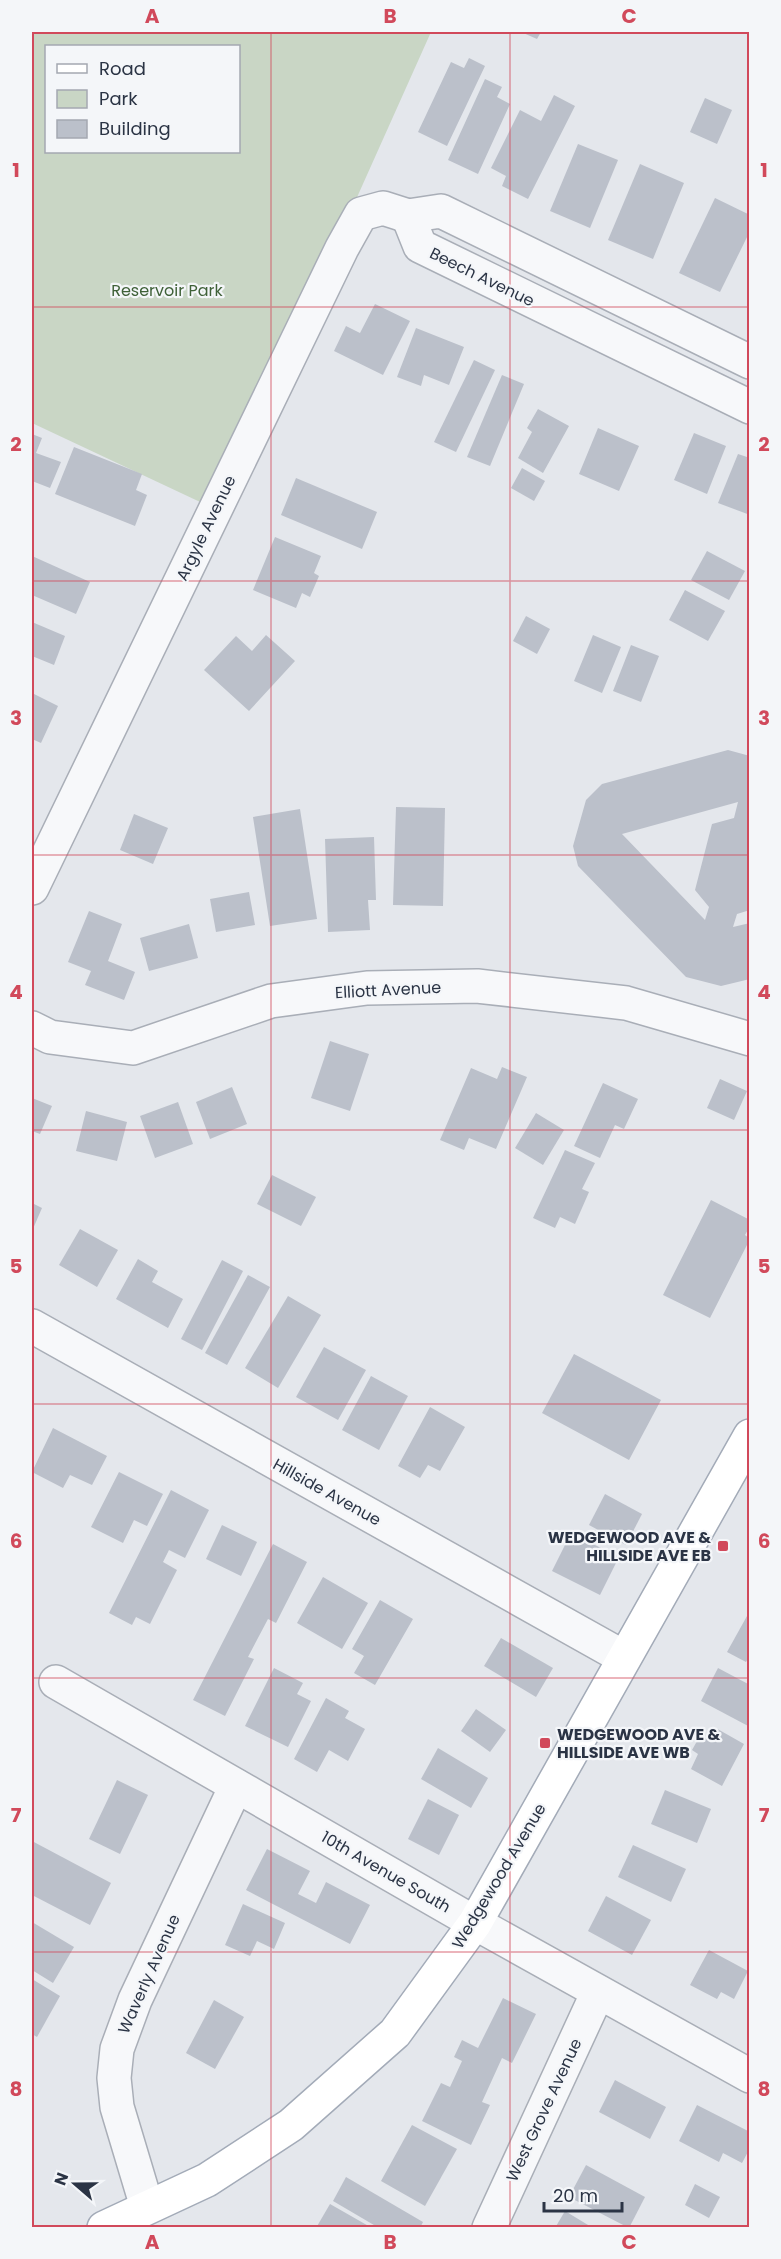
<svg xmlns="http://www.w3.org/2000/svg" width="781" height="2259" font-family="Poppins,sans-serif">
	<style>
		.green { fill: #c9d6c5; fill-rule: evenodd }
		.building { fill: #bbc0ca; fill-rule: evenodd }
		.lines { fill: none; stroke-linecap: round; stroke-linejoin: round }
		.minor-casing { stroke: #a9aeb7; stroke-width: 36 }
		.major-casing { stroke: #a3abb8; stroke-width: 36 }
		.minor { stroke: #f7f8fa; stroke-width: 33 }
		.major { stroke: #fff; stroke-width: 33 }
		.grid { fill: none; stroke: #d1495b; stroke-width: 1.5; stroke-opacity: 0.55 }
		.poi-dot { fill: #d1495b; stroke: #f4f6f9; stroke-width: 2 }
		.labels { text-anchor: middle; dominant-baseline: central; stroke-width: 4.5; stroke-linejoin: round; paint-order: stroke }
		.street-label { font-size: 16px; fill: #2b3445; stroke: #f4f6f9 }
		.park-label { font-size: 16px; fill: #3f6138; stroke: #f4f6f9 }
		.poi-label { font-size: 16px; font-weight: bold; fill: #2b3445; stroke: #f4f6f9; text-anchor: end }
		.neatline { fill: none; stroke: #d1495b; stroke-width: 2 }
		.grid-label { font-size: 20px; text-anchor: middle; font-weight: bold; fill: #d1495b }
	</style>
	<rect width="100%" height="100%" fill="#e4e7ec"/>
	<!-- green -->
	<path class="green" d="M32 32H431L247 443 215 509 32 423ZM46 46H238V152H46Z"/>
	<!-- building -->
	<g class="building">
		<path d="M521 32H541L537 39Z"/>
		<path d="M469 58 485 66 447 146 418 132 451 62 464 68Z"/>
		<path d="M485 79 502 87 497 97 510 104 478 174 448 160Z"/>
		<path d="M554 95 575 106 528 199 502 186 506 176 491 168 520 110 541 121Z"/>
		<path d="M705 98 732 110 717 144 690 132Z"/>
		<path d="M578 144 618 160 590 228 550 211Z"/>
		<path d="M640 164 684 183 653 259 608 240Z"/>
		<path d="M715 198 750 215V231L720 292 679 273Z"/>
		<path d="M375 304 410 321 383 375 334 351 346 326 360 333Z"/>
		<path d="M416 328 464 347 449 385 424 375 421 386 397 377Z"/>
		<path d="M474 360 495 370 456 452 434 442Z"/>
		<path d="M502 375 524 384 490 466 467 457Z"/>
		<path d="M538 409 569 426 543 473 518 458 532 432 527 428Z"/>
		<path d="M598 428 639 446 619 491 579 474Z"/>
		<path d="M694 433 726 446 707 494 674 480Z"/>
		<path d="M32 434 42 438 36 453 61 462 50 488 32 481Z"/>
		<path d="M74 447 142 474 136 490 147 495 135 526 55 494Z"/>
		<path d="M738 454 750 458V515L718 503Z"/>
		<path d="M522 468 545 481 534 501 511 488Z"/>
		<path d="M296 478 377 512 362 549 281 515Z"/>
		<path d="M275 537 321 556 314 573 319 576 310 597 302 593 296 608 253 590Z"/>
		<path d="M707 551 745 571 729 600 691 580Z"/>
		<path d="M32 556 90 582 76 614 32 595Z"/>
		<path d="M685 590 725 611 708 641 669 620Z"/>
		<path d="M526 616 550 629 537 654 513 641Z"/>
		<path d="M32 622 65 636 54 665 32 656Z"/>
		<path d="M266 635 295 661 249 711 204 670 236 636 252 651Z"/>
		<path d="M593 635 621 647 602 693 574 681Z"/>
		<path d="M631 645 659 656 641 702 613 691Z"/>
		<path d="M32 693 58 706 41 743 32 739Z"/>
		<path d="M728 750 750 756V910L737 914 733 927 750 923V979L721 986 686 977 578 866 573 846 586 800 602 784ZM738 802 734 818 712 824 695 890 709 907 705 920 622 834Z"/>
		<path d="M396 807 445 808 443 906 393 905Z"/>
		<path d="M300 809 317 919 270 926 253 817Z"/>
		<path d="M134 814 168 828 153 864 120 850Z"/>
		<path d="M374 837 376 900H368L370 930 328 932 325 839Z"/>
		<path d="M249 892 255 925 216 932 210 899Z"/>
		<path d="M89 911 122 924 108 961 135 972 124 1000 85 985 91 971 68 962Z"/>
		<path d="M189 924 198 958 149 971 140 938Z"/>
		<path d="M330 1041 369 1054 350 1111 311 1098Z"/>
		<path d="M502 1067 527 1077 496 1149 469 1138 464 1150 440 1140 471 1068 497 1079Z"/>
		<path d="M720 1079 747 1091 734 1120 707 1108Z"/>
		<path d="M603 1083 638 1099 624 1129 615 1125 600 1158 574 1146Z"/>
		<path d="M232 1087 247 1124 210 1139 196 1102Z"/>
		<path d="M32 1098 52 1106 40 1134 32 1131Z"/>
		<path d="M178 1102 193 1144 155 1158 140 1116Z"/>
		<path d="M86 1111 127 1122 117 1161 76 1151Z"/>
		<path d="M536 1113 564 1130 543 1165 515 1148Z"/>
		<path d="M565 1150 595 1163 582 1189 589 1192 575 1224 560 1217 555 1228 533 1218Z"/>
		<path d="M272 1175 316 1197 301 1226 257 1204Z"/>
		<path d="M711 1200 750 1220V1226L745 1235 750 1239 710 1318 663 1295Z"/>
		<path d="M32 1203 42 1208 32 1231Z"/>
		<path d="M80 1229 118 1250 97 1287 59 1265Z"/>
		<path d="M138 1259 158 1271 152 1282 183 1299 168 1328 116 1299Z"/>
		<path d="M222 1260 243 1271 202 1350 181 1339Z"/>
		<path d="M248 1275 270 1287 227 1365 205 1353Z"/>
		<path d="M288 1296 321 1315 278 1388 245 1368Z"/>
		<path d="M324 1347 366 1370 338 1420 296 1397Z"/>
		<path d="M574 1354 661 1400 629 1460 542 1413Z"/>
		<path d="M371 1376 408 1396 379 1450 342 1430Z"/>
		<path d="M430 1407 465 1427 440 1471 428 1465 420 1478 398 1466Z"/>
		<path d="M53 1428 107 1456 92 1485 70 1475 63 1488 32 1472Z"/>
		<path d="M119 1472 163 1494 147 1526 134 1520 123 1543 91 1527Z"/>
		<path d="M171 1490 209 1510 185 1558 169 1550 163 1562 177 1570 150 1624 136 1617 132 1625 109 1613Z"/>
		<path d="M605 1494 642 1514 626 1545 589 1525Z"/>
		<path d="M222 1525 257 1542 241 1576 206 1559Z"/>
		<path d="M571 1533 619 1557 600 1595 552 1571Z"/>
		<path d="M273 1544 307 1562 276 1623 268 1619 248 1657 254 1659 225 1716 193 1700Z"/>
		<path d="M323 1577 368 1603 342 1649 297 1623Z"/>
		<path d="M380 1600 413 1619 375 1685 354 1673 364 1656 352 1649Z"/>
		<path d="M747 1616 750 1617V1655L746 1662 727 1652Z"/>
		<path d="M501 1638 553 1668 536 1697 484 1666Z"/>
		<path d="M274 1668 303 1683 297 1694 311 1701 288 1747 245 1726Z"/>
		<path d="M718 1668 750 1685V1727L701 1701Z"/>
		<path d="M326 1698 349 1711 345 1718 365 1729 348 1761 329 1750 317 1772 294 1759Z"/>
		<path d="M476 1709 506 1730 490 1752 461 1731Z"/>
		<path d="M714 1727 744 1744 722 1786 691 1769 698 1754 692 1750 700 1736 707 1739Z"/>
		<path d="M438 1748 488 1778 471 1808 421 1779Z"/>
		<path d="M117 1780 148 1795 120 1854 89 1839Z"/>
		<path d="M665 1790 711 1809 697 1843 651 1824Z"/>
		<path d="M428 1799 459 1815 439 1855 408 1839Z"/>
		<path d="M32 1841 111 1883 90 1925 32 1895Z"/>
		<path d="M633 1845 686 1869 671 1902 618 1877Z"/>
		<path d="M267 1849 310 1871 298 1894 316 1903 326 1882 370 1905 350 1944 246 1890Z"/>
		<path d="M606 1896 651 1920 632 1955 588 1931Z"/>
		<path d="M243 1904 285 1923 274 1949 257 1941 250 1956 225 1945Z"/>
		<path d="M32 1922 74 1947 53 1983 32 1970Z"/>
		<path d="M709 1950 748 1971 734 1999 721 1992 717 1999 690 1985Z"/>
		<path d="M32 1979 60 1996 37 2037 32 2034Z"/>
		<path d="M503 1998 536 2014 512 2063 502 2058 482 2102 490 2105 471 2145 422 2121 441 2083 450 2087 462 2061 454 2057 462 2040 478 2048Z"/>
		<path d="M214 2000 244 2017 215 2069 186 2053Z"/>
		<path d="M615 2080 666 2107 650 2139 599 2112Z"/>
		<path d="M697 2105 750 2132V2148L742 2163 723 2153 719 2162 679 2141Z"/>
		<path d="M412 2125 457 2149 425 2206 381 2181Z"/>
		<path d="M586 2165 645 2197 629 2228 569 2197Z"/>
		<path d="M346 2177 423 2222 420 2228H379L333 2201Z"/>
		<path d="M695 2184 720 2197 709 2218 685 2205Z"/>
		<path d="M330 2204 372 2228H316Z"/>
		<path d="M565 2211 593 2228H555Z"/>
	</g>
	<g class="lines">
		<!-- minor casing -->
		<g class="minor-casing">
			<g id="minor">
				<path d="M750 362 441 211 408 216 420 246 750 407"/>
				<path d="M32 888 342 248 361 214 383 208 408 216"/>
				<path d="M32 1028 50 1037 133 1048 271 1001 367 988 477 986 626 1003 750 1039"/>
				<path d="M32 1326 623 1657"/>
				<path d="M56 1682 475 1923 750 2076"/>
				<path d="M147 2207 117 2107 114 2078 117 2049 135 2000 236 1786"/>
				<path d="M489 2228 598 1992"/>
			</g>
		</g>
		<!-- major casing -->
		<g class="major-casing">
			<path id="major" d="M104 2228 207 2180 291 2125 395 2033 475 1923 750 1436"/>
		</g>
		<!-- minor -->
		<use href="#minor" class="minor"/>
		<!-- major -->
		<use href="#major" class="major"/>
	</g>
	<!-- grid -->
	<path class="grid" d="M271 32V2228M510 32V2228M32 307H750M32 581H750M32 855H750M32 1130H750M32 1404H750M32 1678H750M32 1952H750"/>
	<!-- markers -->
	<g class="poi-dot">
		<rect x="717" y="1540" width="12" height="12" rx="3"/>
		<rect x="539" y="1737" width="12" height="12" rx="3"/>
	</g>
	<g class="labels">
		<!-- street labels -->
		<g class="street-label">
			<text transform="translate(482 277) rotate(26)">Beech Avenue</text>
			<text transform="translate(206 528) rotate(-64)">Argyle Avenue</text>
			<text transform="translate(388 990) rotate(-3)">Elliott Avenue</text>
			<text transform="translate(327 1492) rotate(29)">Hillside Avenue</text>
			<text transform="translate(386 1872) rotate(30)">10th Avenue South</text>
			<text transform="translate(499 1876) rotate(-59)">Wedgewood Avenue</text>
			<text transform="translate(149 1974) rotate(-66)">Waverly Avenue</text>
			<text transform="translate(544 2110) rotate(-65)">West Grove Avenue</text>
		</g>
		<!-- park labels -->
		<g class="park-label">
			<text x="167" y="290">Reservoir Park</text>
		</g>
		<!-- poi labels -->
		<g class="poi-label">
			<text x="711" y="1537">WEDGEWOOD AVE &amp;<tspan x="711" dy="18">HILLSIDE AVE EB</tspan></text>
			<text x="557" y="1734" text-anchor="start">WEDGEWOOD AVE &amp;<tspan x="557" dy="18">HILLSIDE AVE WB</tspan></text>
		</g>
	</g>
	<!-- border -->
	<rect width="781" height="2259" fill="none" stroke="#f4f6f9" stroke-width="66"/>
	<!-- legend -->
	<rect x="45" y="45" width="195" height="108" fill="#f4f6f9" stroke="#a4a8b1" stroke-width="1.5"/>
	<rect x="57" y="64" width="30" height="9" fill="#ffffff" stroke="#a4a8b1" stroke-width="1.5"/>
	<text x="99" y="75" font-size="18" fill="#2b3445">Road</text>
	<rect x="57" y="90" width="30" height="18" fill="#c9d6c5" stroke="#a4a8b1" stroke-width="1.5"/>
	<text x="99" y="105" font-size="18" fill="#2b3445">Park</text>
	<rect x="57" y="120" width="30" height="18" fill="#bbc0ca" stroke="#a4a8b1" stroke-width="1.5"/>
	<text x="99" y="135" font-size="18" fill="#2b3445">Building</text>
	<!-- north arrow -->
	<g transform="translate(75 2184) rotate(290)" stroke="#f4f6f9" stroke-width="4.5" paint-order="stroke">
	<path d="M0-4.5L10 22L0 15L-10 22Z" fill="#2b3445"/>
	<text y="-9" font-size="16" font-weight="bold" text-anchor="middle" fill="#2b3445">N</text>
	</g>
	<!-- scale -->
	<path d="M544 2202v9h78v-9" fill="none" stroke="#2b3445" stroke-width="3"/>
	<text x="553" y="2202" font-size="18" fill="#2b3445" stroke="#f4f6f9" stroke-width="4.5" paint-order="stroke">20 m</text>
	<rect x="33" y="33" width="715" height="2193" class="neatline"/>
	<g class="grid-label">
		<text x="152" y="23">A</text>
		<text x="390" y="23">B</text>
		<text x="629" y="23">C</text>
		<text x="16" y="177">1</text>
		<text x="764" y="177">1</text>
		<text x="16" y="451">2</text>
		<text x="764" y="451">2</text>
		<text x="16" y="725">3</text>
		<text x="764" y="725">3</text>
		<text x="16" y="999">4</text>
		<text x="764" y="999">4</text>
		<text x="16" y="1273">5</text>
		<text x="764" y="1273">5</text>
		<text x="16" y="1548">6</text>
		<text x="764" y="1548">6</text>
		<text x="16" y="1822">7</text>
		<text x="764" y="1822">7</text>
		<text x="16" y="2096">8</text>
		<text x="764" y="2096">8</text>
		<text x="152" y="2249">A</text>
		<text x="390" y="2249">B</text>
		<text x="629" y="2249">C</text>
	</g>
</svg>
